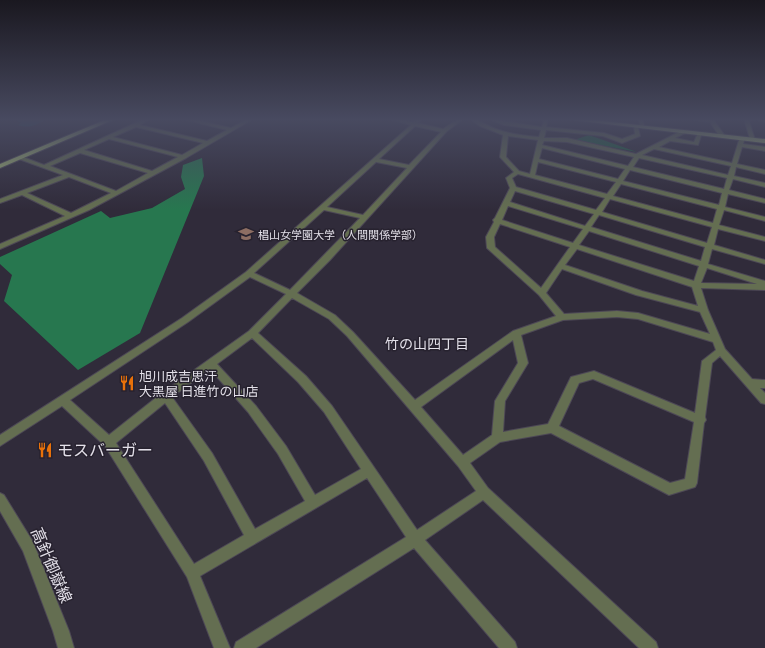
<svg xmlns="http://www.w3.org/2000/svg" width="765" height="648" font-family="Manrope,'Noto Sans JP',sans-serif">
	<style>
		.green { fill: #19613e }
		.forest { fill: #27774f }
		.water { fill: #1b4b5e }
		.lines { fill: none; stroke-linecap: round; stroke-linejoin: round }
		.minor-casing { stroke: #4d4856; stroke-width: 2 }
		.major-casing { stroke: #4d4856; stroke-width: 2 }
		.minor { fill: #646e51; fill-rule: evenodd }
		.major { fill: #99ac70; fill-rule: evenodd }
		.labels { text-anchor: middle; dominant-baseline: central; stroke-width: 3; stroke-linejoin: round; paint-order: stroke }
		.far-poi-label { font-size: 11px; fill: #e3e0e9; stroke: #27222f; text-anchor: start }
		.poi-label { font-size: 13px; fill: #e3e0e9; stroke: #27222f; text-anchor: start }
		.neighbourhood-label { font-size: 14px; fill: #e3e0e9; stroke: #27222f }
		.near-poi-label { font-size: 16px; fill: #e3e0e9; stroke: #27222f; text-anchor: start }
		.near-street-label { font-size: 16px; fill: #e3e0e9; stroke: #27222f }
	</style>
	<rect width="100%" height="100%" fill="#302b3a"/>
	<!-- green -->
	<path class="green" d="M589 135 637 152 574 140Z"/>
	<!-- forest -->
	<path class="forest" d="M202 158 204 176 140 333 78 370 4 301 12 275 0 264V257L101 211 110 218 152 208 185 189 181 177 183 165Z"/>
	<!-- water -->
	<path class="water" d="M10 119H47C36 125 30 129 18 125L21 123 16 120Z"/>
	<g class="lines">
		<!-- minor casing -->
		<g class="minor-casing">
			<g id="minor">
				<path d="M144 119H150L140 125 207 141 227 130 183 119H192L231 128 247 119H253L186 158 89 210 0 249V244L65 216 22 195 0 203V199L63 175 19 159V157H23L44 165ZM136 127 203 143 182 155 113 137ZM109 139 178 157 152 171 84 150ZM80 153 148 173 116 191 50 166ZM69 177 111 193 71 213 27 193Z"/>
				<path d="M390 119H399L413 122 417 119H422L418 123 443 129 458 119H463L446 132 330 260 297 293 335 315 353 332 415 400 513 331 556 316 539 295 487 248 486 237 494 222 493 220 495 218 510 188 506 178 514 172 500 157 503 135 480 126 470 119C479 119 487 126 496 129 510 134 524 136 539 137L541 130 504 125 489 119 542 127 544 119H548L546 127 604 133 622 139 635 134 634 127 636 126 638 127 640 136 622 143 603 136 546 130 544 138H567L636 154 683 130 686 132 685 133 675 138 694 142 698 133H702L698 145 670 141 659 147 732 163 740 137 745 138 743 144 765 147V151L742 147 737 164 765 170V174L736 167 734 176 765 183V187L733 179 729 190 765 199V203L728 194 725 207 765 217V221L724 210 719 225 765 237V241L718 229 714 245 765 260V264L712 249 708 264 765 281V290L701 288 708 310 725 349 752 379 765 380V388H760L765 393V404L761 403 720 356 712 363 705 417 706 420 704 423 697 483 695 487 669 495 551 433 500 442 470 463 488 488 656 642 658 648H639L483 500 425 540 515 642 517 648H499L414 548 256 648H234L236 642 406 537 367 478 200 576 230 648H214L187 577 105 446 62 406 0 446V435L182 318 246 272 411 125ZM415 126 441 132 409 165 379 159ZM508 136 538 140 530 174 519 171 506 157ZM544 141 567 142 634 157 628 166 542 145ZM542 148 625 169 618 179 539 159ZM654 149 731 166 728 175 642 155ZM639 158 727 178 724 189 633 167ZM376 162 407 168 363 215 327 207ZM538 162 616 182 607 194 535 175ZM630 170 722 193 719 205 623 181ZM518 174 605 198 596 210 516 187 512 178ZM621 184 717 209 713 223 613 196ZM515 191 594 214 585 226 510 202ZM610 199 712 227 707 243 602 212ZM508 206 583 229 573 243 502 220ZM324 210 360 218 290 290 254 273ZM599 215 705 247 701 261 591 227ZM500 224 570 247 541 288 495 247 494 237ZM589 231 699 266 694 281 579 245ZM577 249 692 287 698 306 642 291 565 265ZM707 268 757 284 701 283ZM562 269 636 295 700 312 710 334 638 313 617 311 564 314 546 293ZM250 277 286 294 249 331 162 393 109 435 70 400 188 322ZM292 298 329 319 347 336 458 466 476 491 417 530 332 406 306 376 258 333ZM617 317 638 319 713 342 716 350 702 361 695 413 594 371 571 377 548 424 503 432 505 401 528 363 521 335 563 320ZM252 338 298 382 324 412 361 469 315 495 286 446 256 406 217 364ZM513 340 518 363 495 401 492 435 463 455 421 407ZM210 369 248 412 278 454 305 501 255 529 212 453 172 397ZM593 379 694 422 685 479 670 483 559 426 579 383ZM165 403 204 461 244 535 194 564 116 443Z"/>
				<path d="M638 119H642L645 128H641Z"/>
				<path d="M690 119H713L725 136 720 137 710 122Z"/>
				<path d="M745 119H755L749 121 755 140 750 139 745 122Z"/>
				<path d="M758 119H765V122L758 120Z"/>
				<path d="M0 493 4 495 33 542 69 631 74 648H58L53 631 23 551 0 511Z"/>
			</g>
		</g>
		<!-- major casing -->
		<g class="major-casing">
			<g id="major">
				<path d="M107 119H115L0 168V164Z"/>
				<path d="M565 119H585L765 139V143Z"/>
			</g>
		</g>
		<!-- minor -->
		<use href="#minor" class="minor"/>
		<!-- major -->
		<use href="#major" class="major"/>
	</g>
	<!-- sky -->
	<linearGradient id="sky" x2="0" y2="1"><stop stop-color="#1a1820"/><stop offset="0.57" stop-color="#484a60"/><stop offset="1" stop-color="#484a60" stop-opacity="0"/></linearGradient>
	<rect width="765" height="210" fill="url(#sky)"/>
	<!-- icons -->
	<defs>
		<g id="university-bare" transform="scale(1.2)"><path d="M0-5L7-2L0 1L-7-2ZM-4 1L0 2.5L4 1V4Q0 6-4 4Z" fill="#8d6e63" stroke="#27222f" stroke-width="2.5" paint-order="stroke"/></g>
		<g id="restaurant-bare" transform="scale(1.2)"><path d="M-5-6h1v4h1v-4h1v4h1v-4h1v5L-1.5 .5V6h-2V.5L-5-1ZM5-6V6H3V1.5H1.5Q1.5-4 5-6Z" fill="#e8710a" stroke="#27222f" stroke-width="2.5" paint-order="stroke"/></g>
	</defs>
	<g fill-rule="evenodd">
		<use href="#university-bare" x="246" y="234"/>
		<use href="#restaurant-bare" x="127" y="383"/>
		<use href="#restaurant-bare" x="45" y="450"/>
	</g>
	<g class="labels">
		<!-- far-poi labels -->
		<g class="far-poi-label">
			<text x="258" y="234">椙山女学園大学（人間関係学部）</text>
		</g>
		<!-- poi labels -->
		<g class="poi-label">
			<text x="139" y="376">旭川成吉思汗<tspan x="139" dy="15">大黒屋 日進竹の山店</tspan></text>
		</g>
		<!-- neighbourhood labels -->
		<g class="neighbourhood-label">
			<text x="427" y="343">竹の山四丁目</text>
		</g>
		<!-- near-poi labels -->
		<g class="near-poi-label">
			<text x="57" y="450">モスバーガー</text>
		</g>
		<!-- near-street labels -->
		<g class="near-street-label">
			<text transform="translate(52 565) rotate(67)">高針御嶽線</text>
		</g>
	</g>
</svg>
